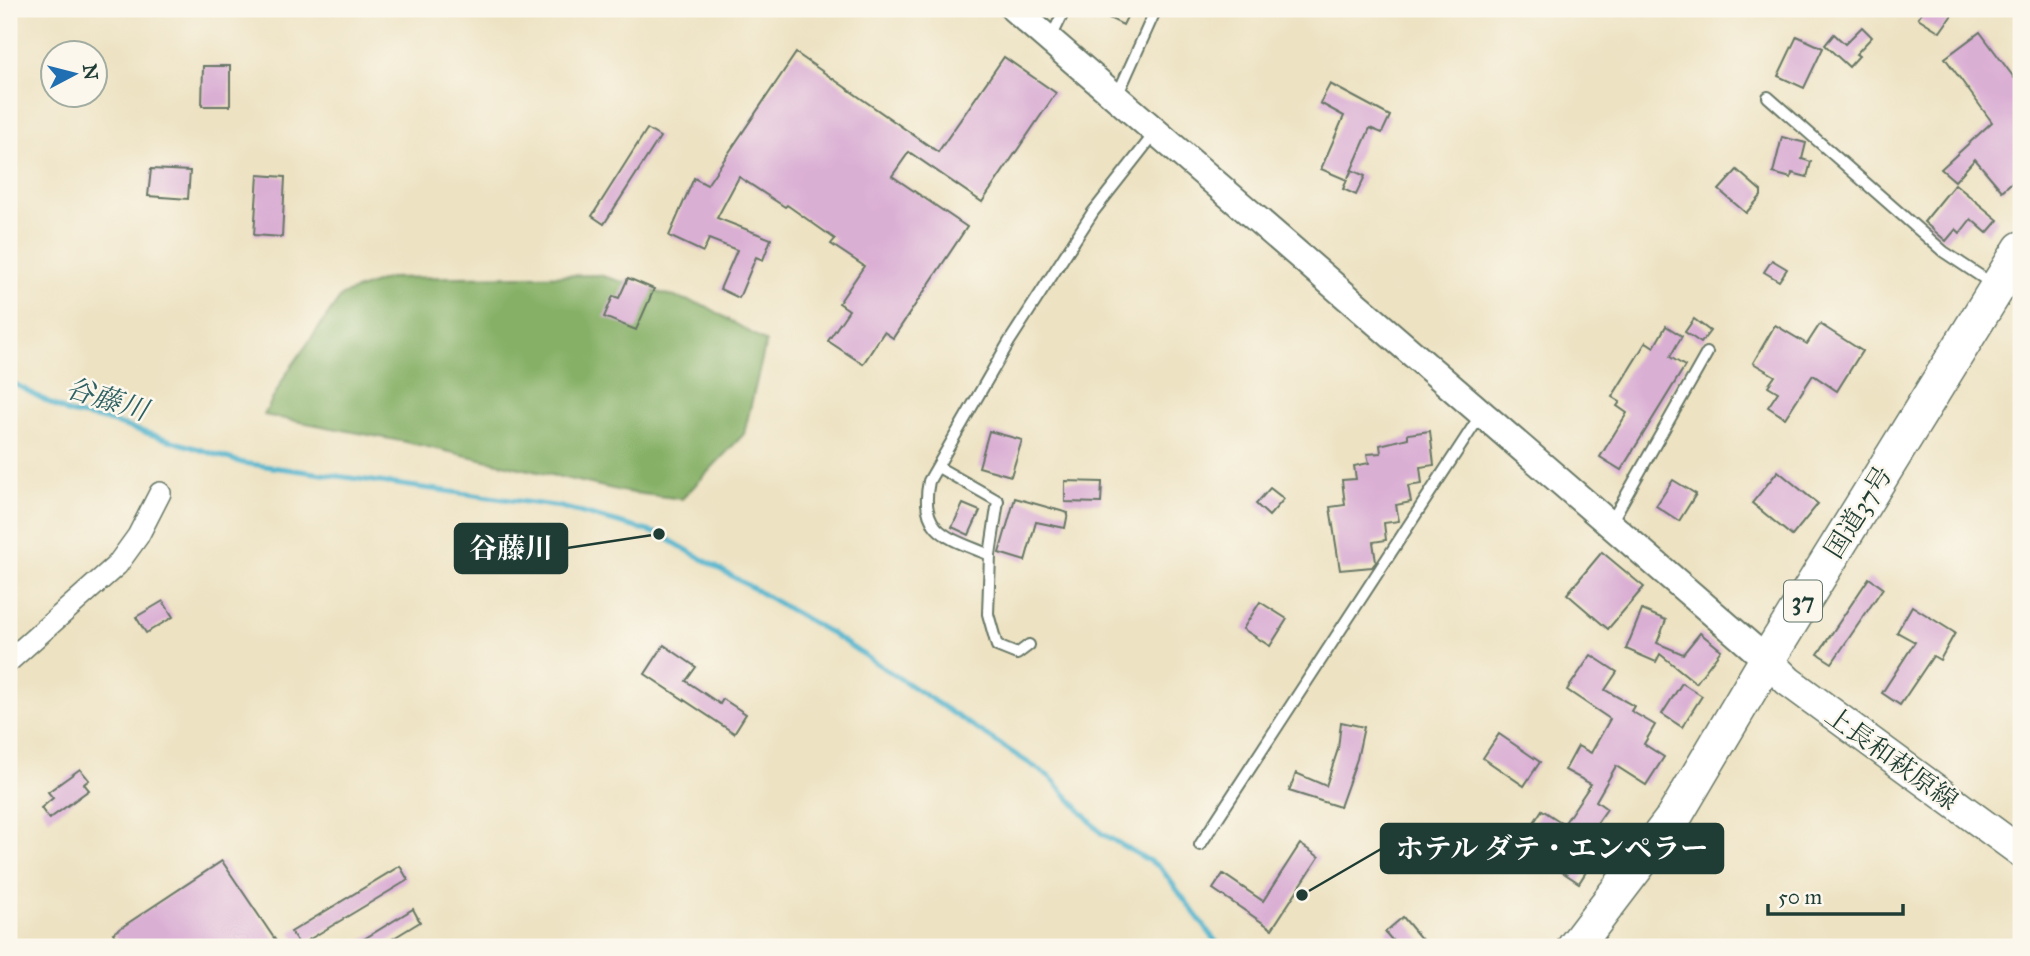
<svg xmlns="http://www.w3.org/2000/svg" width="2030" height="956" font-family="'IM FELL Great Primer','Noto Serif JP',serif">
	<style>
		.forest { fill: #86b066; stroke: #52764d; stroke-width: 2 }
		.lines { fill: none; stroke-linecap: round; stroke-linejoin: round }
		.stream { stroke: #4db2cc; stroke-width: 5 }
		.building { fill: #daafd4 }
		.service-casing { stroke: #677766; stroke-width: 14 }
		.minor-casing { stroke: #677766; stroke-width: 24 }
		.tertiary-casing { stroke: #677766; stroke-width: 30 }
		.secondary-casing { stroke: #677766; stroke-width: 33 }
		.trunk-casing { stroke: #677766; stroke-width: 38 }
		.service { stroke: #fff; stroke-width: 10 }
		.minor { stroke: #fff; stroke-width: 21 }
		.tertiary { stroke: #fff; stroke-width: 26 }
		.secondary { stroke: #fff; stroke-width: 30 }
		.trunk { stroke: #fff; stroke-width: 35 }
		.labels { text-anchor: middle; dominant-baseline: central; stroke-width: 5; stroke-linejoin: round; paint-order: stroke }
		.shield { fill: #fbf7ec; stroke: #61756b; stroke-width: 2 }
		.shield-label { font-size: 24px; font-weight: bold; fill: #1f3d34 }
		.street-label { font-size: 26px; fill: #1f3d34; stroke: #fbf7ec }
		.water-label { font-size: 28px; font-style: italic; fill: #2d6062; stroke: #fbf7ec }
		.leader { fill: none; stroke: #1f3d34; stroke-width: 2.5 }
		.callout-dot { fill: #1f3d34; stroke: #fbf7ec; stroke-width: 2.5 }
		.callout { fill: #1f3d34; stroke: #1f3d34; stroke-width: 2.5 }
		.callout-label { font-size: 28px; text-anchor: middle; font-weight: bold; fill: #fff }
	</style>
	<rect width="100%" height="100%" fill="#fbf7ec"/>
	<filter id="ink" filterUnits="userSpaceOnUse"><feTurbulence type="fractalNoise" baseFrequency=".0143" numOctaves="2"/><feDisplacementMap in="SourceGraphic" scale="14" xChannelSelector="R" yChannelSelector="G"/><feConvolveMatrix kernelMatrix="1 2 1 2 8 2 1 2 1" color-interpolation-filters="sRGB"/></filter>
	<filter id="wash" filterUnits="userSpaceOnUse"><feTurbulence type="fractalNoise" baseFrequency=".00686" numOctaves="4" result="noise"/><feDisplacementMap in="SourceGraphic" scale="28" xChannelSelector="R" yChannelSelector="G"/><feGaussianBlur stdDeviation="1.57" result="paint"/><feColorMatrix in="noise" values="0 0 0 0 0 0 0 0 0 0 0 0 0 0 0 0 0 1.4 0 .05"/><feComposite in="paint" operator="in"/></filter>
	<g filter="url(#wash)">
		<rect width="100%" height="100%" fill="#ede2c2"/>
		<!-- forest -->
		<path class="forest" d="M599 275 706 306 766 342 744 434 682 499 626 492 406 442 264 415 286 374 342 295 389 278Z"/>
		<g class="lines">
			<!-- stream -->
			<path class="stream" d="M9 381 69 413 105 420 243 463 561 507 659 534 832 634 1050 777 1101 833 1160 867 1220 947"/>
		</g>
		<g id="blocks">
			<!-- building -->
			<g class="building">
				<path d="M1091 9H1131L1123 25Z"/>
				<path d="M1924 9H1956L1940 32 1918 18Z"/>
				<path d="M1862 27 1872 37 1856 54 1859 56 1849 67 1825 45 1834 34 1845 44Z"/>
				<path d="M1980 32 2021 87V174L2002 191 1975 159 1955 181 1941 169 1992 122 1945 58Z"/>
				<path d="M1797 36 1823 48 1804 88 1778 76Z"/>
				<path d="M796 53 938 152 1004 57 1056 93 982 202 909 152 892 176 967 227 893 338 884 332 863 364 828 341 849 310 839 303 864 266 831 244 835 239 787 205 785 207 739 177 717 218 771 239 763 260 756 257 739 298 720 289 737 250 709 239 703 252 669 236 694 178 707 185Z"/>
				<path d="M203 66H230V106H202Z"/>
				<path d="M1330 84 1390 116 1382 133 1370 128 1348 178 1352 170 1365 176 1356 195 1343 189 1347 180 1321 169 1344 116 1320 103Z"/>
				<path d="M647 129 660 137 604 224 592 216Z"/>
				<path d="M1782 137 1806 143 1802 159 1811 162 1807 177 1792 173 1791 178 1773 173Z"/>
				<path d="M151 169 190 171 188 199 148 196Z"/>
				<path d="M1737 170 1761 191V196L1746 213 1719 190Z"/>
				<path d="M258 175 285 177 282 237 254 235Z"/>
				<path d="M1955 184 1998 220 1987 233 1971 219 1960 233 1956 229 1946 241 1924 222Z"/>
				<path d="M1772 260 1787 269 1779 281 1764 272Z"/>
				<path d="M628 278 654 289 636 330 604 317 613 296 619 298Z"/>
				<path d="M1694 319 1710 331 1701 343 1685 332Z"/>
				<path d="M1820 324 1862 351 1837 391 1813 375 1785 418 1768 407 1778 392 1768 386 1775 376 1753 363 1775 325 1807 344Z"/>
				<path d="M1666 326 1682 336 1670 357 1685 366 1621 470 1600 457 1627 413 1617 406 1620 402 1612 397 1646 342 1654 347Z"/>
				<path d="M989 431 1022 440 1011 476 979 467Z"/>
				<path d="M1430 431 1434 465 1420 467 1422 484 1408 486 1411 502 1396 505 1399 521 1384 523 1386 540 1373 542 1376 562 1372 567 1340 570 1330 507 1345 505 1342 480 1356 479 1354 466 1369 463 1367 454 1381 453 1380 445 1408 438V434Z"/>
				<path d="M1778 471 1818 504 1792 536 1752 503Z"/>
				<path d="M1673 480 1696 494 1679 521 1656 506Z"/>
				<path d="M1065 481 1102 482 1101 503 1065 502Z"/>
				<path d="M1270 488 1284 499 1269 516 1256 504Z"/>
				<path d="M1015 498 1068 513 1065 528 1036 522 1025 561 999 553Z"/>
				<path d="M963 504 980 511 969 535 952 527Z"/>
				<path d="M1602 552 1644 587 1608 629 1567 594Z"/>
				<path d="M1869 578 1883 588 1832 663 1818 654Z"/>
				<path d="M163 601 173 617 146 633 136 617Z"/>
				<path d="M1260 602 1287 619 1270 646 1243 629Z"/>
				<path d="M1912 606 1955 633 1940 660 1933 656 1900 705 1882 693 1915 642 1897 632Z"/>
				<path d="M1642 610 1666 620 1657 643 1683 654 1700 633 1721 650 1696 683 1660 654 1656 662 1626 649Z"/>
				<path d="M664 645 696 667 686 681 720 704 723 699 746 714 734 733 645 674Z"/>
				<path d="M1591 655 1617 672 1605 690 1634 706 1631 711 1655 725 1644 744 1664 757 1646 785 1616 766 1596 801 1607 809 1586 839 1601 848 1579 883 1520 844 1542 810 1564 824 1591 784 1565 770 1578 746 1591 753 1610 719 1567 690Z"/>
				<path d="M1682 683 1702 696 1682 727 1662 714Z"/>
				<path d="M1341 722 1364 727 1357 759 1340 807 1289 791 1296 773 1326 786 1338 749Z"/>
				<path d="M1499 734 1540 762 1524 786 1483 758Z"/>
				<path d="M80 769 89 780 84 784 89 790 49 819 41 808 53 798 48 792Z"/>
				<path d="M1300 844 1319 857 1272 929 1213 889 1223 874 1263 901Z"/>
				<path d="M222 861 280 947H122L113 933Z"/>
				<path d="M400 866 408 880 300 945 291 932Z"/>
				<path d="M413 909 420 922 379 947H351Z"/>
				<path d="M1403 917 1428 947H1398L1385 932Z"/>
			</g>
		</g>
	</g>
	<g filter="url(#ink)">
		<use href="#blocks" fill-opacity="0" stroke="#677766" stroke-width="2"/>
		<g class="lines">
			<!-- service casing -->
			<g class="service-casing">
				<g id="service">
					<path d="M1050 40 1065 9"/>
					<path d="M1117 96 1156 9"/>
					<path d="M1768 97 1944 252 1994 285"/>
					<path d="M938 467 998 501 990 555"/>
					<path d="M1610 524 1707 353"/>
					<path d="M1029 645 1017 654 997 646 988 614 990 555C949 538 918 533 929 481L1009 342 1093 212 1155 133"/>
					<path d="M1200 845 1482 413"/>
				</g>
			</g>
			<!-- minor casing -->
			<g class="minor-casing">
				<path id="minor" d="M9 661 117 565 138 536 160 493"/>
			</g>
			<!-- tertiary casing -->
			<g class="tertiary-casing">
				<path id="tertiary" d="M1014 9 1767 660"/>
			</g>
			<!-- secondary casing -->
			<g class="secondary-casing">
				<path id="secondary" d="M1767 660 1788 681 2021 852"/>
			</g>
			<!-- trunk casing -->
			<g class="trunk-casing">
				<path id="trunk" d="M1575 947 1674 817 1767 660 2021 249"/>
			</g>
			<!-- service -->
			<use href="#service" class="service"/>
			<!-- minor -->
			<use href="#minor" class="minor"/>
			<!-- tertiary -->
			<use href="#tertiary" class="tertiary"/>
			<!-- secondary -->
			<use href="#secondary" class="secondary"/>
			<!-- trunk -->
			<use href="#trunk" class="trunk"/>
		</g>
	</g>
	<g class="labels">
		<!-- shield labels -->
		<rect class="shield" x="1784" y="580.5" width="38" height="41" rx="5"/>
		<g class="shield-label">
			<text x="1803" y="601">37</text>
		</g>
		<!-- street labels -->
		<g class="street-label">
			<text transform="translate(1858 512) rotate(-58)">国道37号</text>
			<text transform="translate(1892 758) rotate(36)">上長和萩原線</text>
		</g>
		<!-- water labels -->
		<g class="water-label">
			<text transform="translate(107 399) rotate(17)">谷藤川</text>
		</g>
	</g>
	<!-- callouts -->
	<path class="leader" d="M659 534L567 548M1302 895L1381 849"/>
	<g class="callout-dot">
		<circle cx="659" cy="534" r="7"/>
		<circle cx="1302" cy="895" r="7"/>
	</g>
	<g class="callout">
		<rect x="455" y="524" width="112" height="49" rx="7"/>
		<rect x="1381" y="824" width="342" height="49" rx="7"/>
	</g>
	<g class="callout-label">
		<text x="511" y="558">谷藤川</text>
		<text x="1552" y="858">ホテル ダテ・エンペラー</text>
	</g>
	<!-- margin -->
	<rect width="2030" height="956" fill="none" stroke="#fbf7ec" stroke-width="35"/>
	<!-- north arrow -->
	<g transform="translate(74 74) rotate(83)"><circle r="33" fill="#fbf7ec" stroke="#a3ada2" stroke-width="2"/>
	<path d="M0-5L12 26L0 18L-12 26Z" fill="#1f6fb2"/>
	<text y="-10" font-size="19" font-weight="bold" text-anchor="middle" fill="#1f3d34">N</text>
	</g>
	<!-- scale -->
	<path d="M1768 904v10h135v-10" fill="none" stroke="#1f3d34" stroke-width="3.5"/>
	<text x="1778" y="904" font-size="21" fill="#1f3d34" stroke="#fbf7ec" stroke-width="5" paint-order="stroke">50 m</text>
</svg>
